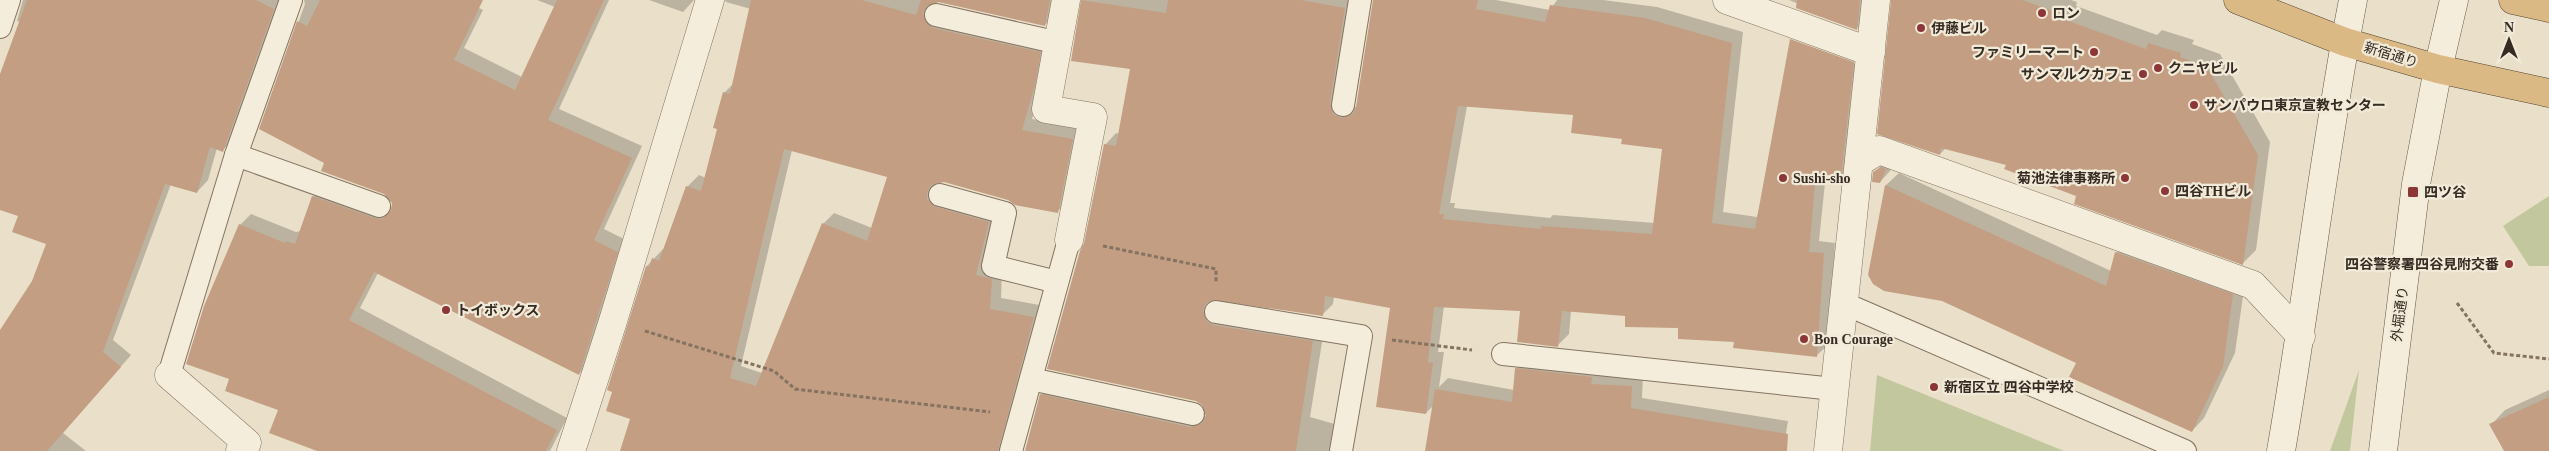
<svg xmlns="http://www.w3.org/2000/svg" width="2549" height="451" font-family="'Times New Roman','Noto Sans JP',serif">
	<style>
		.green { fill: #c2c79e }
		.shadow { fill: #0003; fill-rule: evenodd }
		.building { fill: #c39e83; fill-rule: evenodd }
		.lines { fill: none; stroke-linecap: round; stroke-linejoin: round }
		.service-casing { stroke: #847360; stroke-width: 24 }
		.minor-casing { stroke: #847360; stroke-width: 29 }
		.secondary-casing { stroke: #665443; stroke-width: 29 }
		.trunk-casing { stroke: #534233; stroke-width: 29 }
		.path { stroke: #847360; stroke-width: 3; stroke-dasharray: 4 2.5; stroke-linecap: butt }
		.service { stroke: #f5eddc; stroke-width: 22 }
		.minor { stroke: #f5eddc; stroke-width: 28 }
		.secondary { stroke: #f5eddc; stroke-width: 28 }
		.trunk { stroke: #dbb985; stroke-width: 28 }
		.poi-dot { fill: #8c3638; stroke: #f2ead8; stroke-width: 2 }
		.labels { text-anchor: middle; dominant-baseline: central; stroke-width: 4.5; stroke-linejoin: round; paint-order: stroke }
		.poi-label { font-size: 14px; font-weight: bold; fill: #362b22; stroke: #f2ead8; text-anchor: start }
		.street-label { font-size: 14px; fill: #362b22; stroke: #f2ead8 }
	</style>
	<rect width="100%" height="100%" fill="#eae0c9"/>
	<!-- green -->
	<g class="green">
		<path d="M2549 196V266H2529L2503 226Z"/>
		<path d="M2359 370 2350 451H2330Z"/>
		<path d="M1877 375 2064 451H1870Z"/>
	</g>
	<!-- shadow -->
	<g class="shadow">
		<path d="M23 0H283L234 139 223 150 217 148 208 180 197 192 171 184 113 340 131 355 63 433 86 451H0V357L34 282 47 244 19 215 0 208V89L21 22 17 21Z"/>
		<path d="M304 0H463L483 10 464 48 522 77 555 7 537 0H609L559 109 642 146 604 229 628 241 590 363 579 374 378 273 360 308 567 418 550 451H321L280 410 231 378 240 225 251 214 296 232 301 231 313 197 325 186 387 208 393 207V203L385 193 261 128 305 4Z"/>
		<path d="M649 0H694L683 12Z"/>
		<path d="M725 0H1059L1056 14 1045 25 934 1V8L1051 41 1045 73 1032 119 1083 128 1069 200 1058 211 944 181 938 182V187L1000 211 1002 268 1001 298 1045 306 1017 451H622L632 418 613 391 609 389 647 266 664 248 687 187 699 175 706 178 719 128 724 93 734 83 751 9 726 2ZM792 150 888 176 872 228 834 213 823 224 762 373 741 366Z"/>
		<path d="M1082 0H1355L1352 107H1357L1374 0H1496L1550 10 1557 0H1603L1657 7 1743 32 1723 212 1757 217 1799 48 1863 66 1852 164 1841 176 1826 173 1819 241 1835 243 1828 345 1816 356 1735 341 1626 315 1571 311 1569 334 1558 345 1521 310 1444 306 1438 352H1444L1439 387 1448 378 1514 390 1516 369 1527 358 1643 375 1642 398 1788 421 1783 451H1427L1434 405 1426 413 1391 307 1334 297 1333 304 1322 315 1214 298 1215 306 1324 330 1310 417 1338 425 1331 451H1026L1041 395 1053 384 1207 416V409L1086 243 1105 145 1116 133 1119 134 1132 68ZM1467 106 1574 114 1623 138 1663 148 1655 223 1553 215 1550 218 1454 208 1455 203H1450Z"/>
		<path d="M1789 0H1872L1870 15 1857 28Z"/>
		<path d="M1893 0H2071L2077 2 2076 6 2157 35 2162 30 2194 40 2192 44 2220 54 2270 142 2256 250 2243 263 2007 164 1946 148 1940 154Z"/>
		<path d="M1895 159 1890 171 1880 182 1875 172 1885 162Z"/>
		<path d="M1899 173 2111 271 2116 253 2129 240 2245 282 2235 353 2204 418 2192 431 2077 362 1942 300 1869 274 1886 185Z"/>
		<path d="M2549 390V451H2506L2491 425 2505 410Z"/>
	</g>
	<!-- building -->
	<g class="building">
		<path d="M27 0H256L274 9 223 152 210 147 197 193 165 184 103 352 121 367 47 451H0V330L32 281 46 244 12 232 18 216 0 210V74Z"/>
		<path d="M320 0H483L454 60 515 90 557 0H604L548 120 632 158 594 240 618 252 579 375 374 272 349 320 557 430 546 451H317L269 433 278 410 225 391 229 379 186 364 204 306 239 224 285 243 286 241 295 244 312 196 375 218 382 219 391 211 392 203 384 194 321 171 324 163 259 129 297 21 307 26Z"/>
		<path d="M751 0H862L916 15 921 0H1050L1045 26 939 2 927 6 923 13 927 24 933 28 1041 52 1035 85 1022 130 1073 139 1058 213 1015 205 1008 200 944 182 931 185 927 192V199L936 207 989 222 976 275 992 279 990 309 1034 317 998 451H620L630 419 606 411 612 392 607 390 646 266 649 267 652 258 659 261 686 186 701 191 717 129 713 128 723 92 730 94ZM784 149 887 177 867 241 822 223 756 386 730 378Z"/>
		<path d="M1081 0 1166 13 1168 0H1301L1345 8 1330 103 1334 115 1341 118 1353 114 1356 107 1373 0H1478L1476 9 1545 22 1550 5 1645 18 1732 43 1712 223 1755 229 1790 39 1854 62 1841 177 1816 173 1809 252 1824 253 1817 357 1733 348 1734 342 1678 339V328L1625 327V316L1562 311 1558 347 1517 342 1520 311 1434 307 1428 362 1433 363 1426 414 1376 407 1390 308 1325 296 1323 316 1212 300 1206 303 1203 310 1207 322 1213 325 1313 341 1296 451H1025L1040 394 1190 427 1202 423 1206 416 1202 405 1196 401 1047 369 1080 251 1084 243 1104 144 1116 146 1130 69 1071 61ZM1458 106 1573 115 1571 133 1622 139 1621 144 1662 149 1652 234 1541 226V229L1443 219 1444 214H1439Z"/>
		<path d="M1797 0H1860L1857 30 1796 8Z"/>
		<path d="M1891 0H2022L2064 15 2063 19 2146 49 2148 43 2181 53 2180 57 2207 67 2258 155 2243 265 2074 204 2076 196 2004 169 2006 165 1941 148 1940 155 1877 134Z"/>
		<path d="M1881 167 1886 169 1880 183 1872 182 1873 172Z"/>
		<path d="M1885 185 2106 286 2115 252 2233 294 2223 367 2192 432 2069 377 2076 363 1942 301 1884 291 1873 284 1868 275Z"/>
		<path d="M1515 368 1592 377 1591 384 1632 386 1631 408 1788 434 1787 451H1425L1435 389 1512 402Z"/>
		<path d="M2549 397V451H2504L2489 424Z"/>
	</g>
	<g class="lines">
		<!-- service casing -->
		<g class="service-casing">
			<g id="service">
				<path d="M936 15 1059 43"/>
				<path d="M0 27 9 0"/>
				<path d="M1343 105 1360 0"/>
				<path d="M236 155 379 206"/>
				<path d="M940 195 1005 213 993 266 1057 282"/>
				<path d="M1843 303 2185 451"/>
				<path d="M1216 312 1361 336 1341 451"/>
				<path d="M1503 354 1834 389"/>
				<path d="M169 375 236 155 291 0"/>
				<path d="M1031 379 1193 414"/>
				<path d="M1011 451 1069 240"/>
			</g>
		</g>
		<!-- minor casing -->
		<g class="minor-casing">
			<g id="minor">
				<path d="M1066 0 1046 109 1093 117 1069 240"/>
				<path d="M1727 0 1871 52"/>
				<path d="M1859 162 1879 150 2253 285 2301 336"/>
				<path d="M169 375 247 443 240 451"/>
				<path d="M571 451 613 321 710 0"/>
				<path d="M1828 451 1876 0"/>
			</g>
		</g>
		<!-- secondary casing -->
		<g class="secondary-casing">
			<g id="secondary">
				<path d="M2281 451C2307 301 2324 150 2353 0"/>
				<path d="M2383 451 2416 184 2438 69 2454 0"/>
			</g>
		</g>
		<!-- trunk casing -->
		<g class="trunk-casing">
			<g id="trunk">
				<path d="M2238 0 2345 42 2438 69 2549 93"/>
				<path d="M2513 0 2549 8"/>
			</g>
		</g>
		<!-- path -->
		<g class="path">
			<path d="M1103 246 1216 269V282"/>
			<path d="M2457 303 2494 353 2549 359"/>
			<path d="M645 331 774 371 795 389 990 412"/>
			<path d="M1392 340 1472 350"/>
		</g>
		<!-- service -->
		<use href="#service" class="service"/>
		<!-- minor -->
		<use href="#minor" class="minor"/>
		<!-- secondary -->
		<use href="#secondary" class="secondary"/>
		<!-- trunk -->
		<use href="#trunk" class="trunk"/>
	</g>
	<!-- markers -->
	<g class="poi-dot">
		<circle cx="2042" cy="13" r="5"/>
		<circle cx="1921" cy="28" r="5"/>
		<circle cx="2094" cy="52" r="5"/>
		<circle cx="2158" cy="68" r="5"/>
		<circle cx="2143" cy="74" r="5"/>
		<circle cx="2194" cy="105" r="5"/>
		<circle cx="1783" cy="178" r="5"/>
		<circle cx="2125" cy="178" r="5"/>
		<circle cx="2165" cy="191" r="5"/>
		<rect x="2407" y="186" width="12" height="12" rx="2.5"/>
		<circle cx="2509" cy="264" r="5"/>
		<circle cx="446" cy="310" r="5"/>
		<circle cx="1804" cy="339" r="5"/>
		<circle cx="1934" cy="387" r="5"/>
	</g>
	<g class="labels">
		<!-- poi labels -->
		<g class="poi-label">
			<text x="2052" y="13">ロン</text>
			<text x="1931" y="28">伊藤ビル</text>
			<text x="2084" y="52" text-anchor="end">ファミリーマート</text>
			<text x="2168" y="68">クニヤビル</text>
			<text x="2133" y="74" text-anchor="end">サンマルクカフェ</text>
			<text x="2204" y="105">サンパウロ東京宣教センター</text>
			<text x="1793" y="178">Sushi-sho</text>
			<text x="2115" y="178" text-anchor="end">菊池法律事務所</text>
			<text x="2175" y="191">四谷THビル</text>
			<text x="2424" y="192">四ツ谷</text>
			<text x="2499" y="264" text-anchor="end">四谷警察署四谷見附交番</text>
			<text x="456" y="310">トイボックス</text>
			<text x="1814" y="339">Bon Courage</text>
			<text x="1944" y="387">新宿区立 四谷中学校</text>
		</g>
		<!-- street labels -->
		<g class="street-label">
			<text transform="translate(2391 55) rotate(17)">新宿通り</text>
			<text transform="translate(2400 314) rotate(-83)">外堀通り</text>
		</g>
	</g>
	<!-- north arrow -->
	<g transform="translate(2509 40)" stroke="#f2ead8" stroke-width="4" paint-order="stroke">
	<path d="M0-4L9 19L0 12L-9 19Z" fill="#362b22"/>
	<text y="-8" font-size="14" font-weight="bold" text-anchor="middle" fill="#362b22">N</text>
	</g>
</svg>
